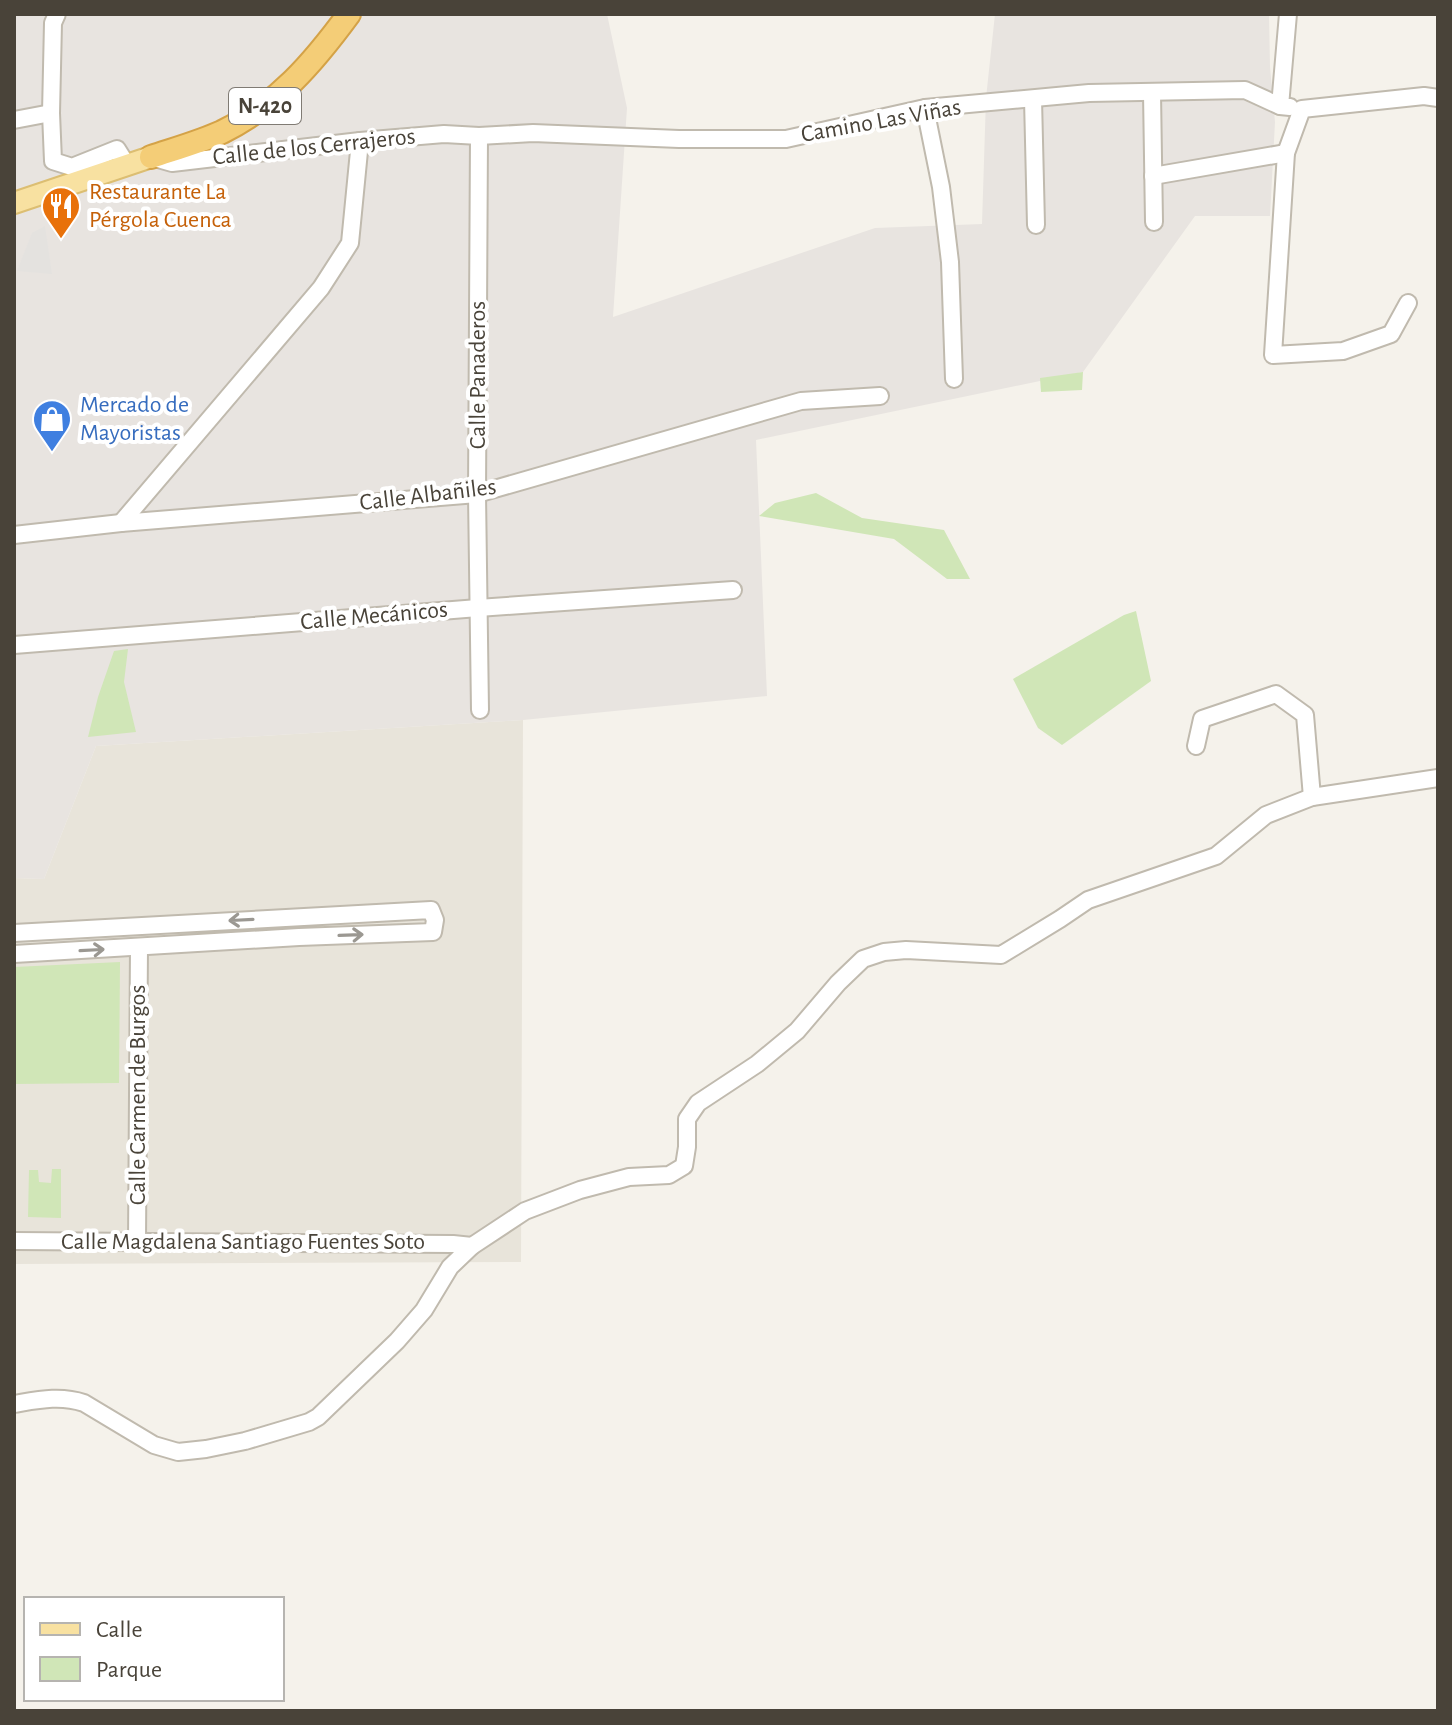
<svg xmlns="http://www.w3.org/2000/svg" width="1452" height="1725" font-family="'Alegreya Sans',sans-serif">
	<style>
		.residential { fill: #e8e4da }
		.industrial { fill: #e8e4e0 }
		.green { fill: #d0e6b7 }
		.parking { fill: #e4e2df }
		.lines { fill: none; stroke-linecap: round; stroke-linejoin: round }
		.minor-casing { stroke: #c0baae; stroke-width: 20 }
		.major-casing { stroke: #dcbe72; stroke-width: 24 }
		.highway-casing { stroke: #d4a247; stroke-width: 26 }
		.minor { stroke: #fff; stroke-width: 16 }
		.major { stroke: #f8e1a1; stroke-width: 20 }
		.highway { stroke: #f4cd77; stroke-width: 22 }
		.oneway { stroke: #9b9892 }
		.labels { text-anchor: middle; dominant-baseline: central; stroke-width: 8; stroke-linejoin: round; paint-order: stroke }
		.shield { fill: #fff; stroke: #807b74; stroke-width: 2 }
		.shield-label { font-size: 22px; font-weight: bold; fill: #494339 }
		.street-label { font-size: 24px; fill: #494339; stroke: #fff }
		.food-label { font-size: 24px; fill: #c56008; stroke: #fff; text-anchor: start }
		.shop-label { font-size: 24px; fill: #366cbe; stroke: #fff; text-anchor: start }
	</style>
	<rect width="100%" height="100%" fill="#f5f2eb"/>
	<!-- residential -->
	<path class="residential" d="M523 720 521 1262 14 1264V878L44 879 96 746Z"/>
	<!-- industrial -->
	<path class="industrial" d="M14 14H607L627 108 613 317 875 228 982 224 986 98 995 14H1269L1270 67 1275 122 1270 216H1195L1083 372 756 440 767 696 523 720 96 746 44 879 14 878Z"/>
	<!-- green -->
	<g class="green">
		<path d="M1083 372 1082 390 1041 392 1040 378Z"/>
		<path d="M816 493 862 518 944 530 970 579H947L894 539 759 516 775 503Z"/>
		<path d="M1136 611 1151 681 1062 745 1038 728 1013 679 1124 615Z"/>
		<path d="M128 649 124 682 136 732 88 737 98 697 114 651Z"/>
		<path d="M120 962 119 1083 14 1084V967Z"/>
		<path d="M52 1169H61V1218L28 1217 29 1170H38L39 1182 51 1183Z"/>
	</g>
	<!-- parking -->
	<path class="parking" d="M45 226 52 274 17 271 32 233Z"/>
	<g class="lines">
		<!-- minor casing -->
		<g class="minor-casing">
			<g id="minor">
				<path d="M57 14 53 23 51 113 53 161 72 167 117 149 127 165"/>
				<path d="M1288 14 1280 106 1290 107"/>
				<path d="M1152 93 1154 222"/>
				<path d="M1033 99 1036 225"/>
				<path d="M925 108 941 187 950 262 954 379"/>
				<path d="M14 120 51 113"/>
				<path d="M479 136 477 494 480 710"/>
				<path d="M151 157 172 163 360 141 444 134 479 136 533 133 679 139H786L925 108 1089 93 1245 90 1280 106"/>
				<path d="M1153 176 1286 153"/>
				<path d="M1408 303 1391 334 1343 351 1273 355 1286 153 1302 109 1424 96 1438 98"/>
				<path d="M121 523 321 288 350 243 360 141"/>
				<path d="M14 535 121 523 477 494 801 401 880 396"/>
				<path d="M14 645 478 608 733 590"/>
				<path d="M1196 746 1202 719 1276 694 1305 715 1312 797"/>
				<path d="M14 933 431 910 435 920 433 932 299 937 14 954"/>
				<path d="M14 1241 453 1244 472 1246"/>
				<path d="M137 1242 139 947"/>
				<path d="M14 1404C38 1400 60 1395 84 1403L154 1445 178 1452 206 1449 245 1441 309 1422 318 1417 397 1341 424 1310 450 1267 472 1246 525 1211 580 1190 629 1177 669 1175 684 1166 687 1147V1119L698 1103 757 1064 797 1031 838 983 863 959 884 952 906 950 1001 955 1060 919 1088 900 1216 856 1266 815 1312 797 1438 778"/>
			</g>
		</g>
		<!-- major casing -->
		<g class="major-casing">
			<path id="major" d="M14 203 151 157"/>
		</g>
		<!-- highway casing -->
		<g class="highway-casing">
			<path id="highway" d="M151 157C175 149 200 142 222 132 278 104 313 63 349 14"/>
		</g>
		<!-- minor -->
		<use href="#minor" class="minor"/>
		<!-- major -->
		<use href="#major" class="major"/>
		<!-- highway -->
		<use href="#highway" class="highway"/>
	</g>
	<!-- one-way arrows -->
	<defs><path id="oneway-shaft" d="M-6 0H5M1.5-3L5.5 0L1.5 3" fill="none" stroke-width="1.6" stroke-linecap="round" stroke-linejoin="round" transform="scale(2)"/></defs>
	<g class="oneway">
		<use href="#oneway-shaft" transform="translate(241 920) rotate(177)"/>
		<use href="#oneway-shaft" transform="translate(351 935) rotate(-2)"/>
		<use href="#oneway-shaft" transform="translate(92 950) rotate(-3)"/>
	</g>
	<!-- icons -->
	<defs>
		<g id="restaurant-pin" transform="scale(2)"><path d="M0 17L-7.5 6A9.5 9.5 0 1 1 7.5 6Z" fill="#e8710a" stroke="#fff"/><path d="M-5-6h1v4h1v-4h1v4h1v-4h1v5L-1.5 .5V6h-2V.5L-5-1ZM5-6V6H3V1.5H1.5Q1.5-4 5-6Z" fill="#fff"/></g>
		<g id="shop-pin" transform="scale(2)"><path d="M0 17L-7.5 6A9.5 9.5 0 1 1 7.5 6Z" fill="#3f7fe0" stroke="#fff"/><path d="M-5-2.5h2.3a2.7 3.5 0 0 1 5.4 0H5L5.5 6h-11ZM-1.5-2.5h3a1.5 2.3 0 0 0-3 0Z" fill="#fff"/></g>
	</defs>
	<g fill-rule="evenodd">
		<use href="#restaurant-pin" x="61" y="206"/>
		<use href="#shop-pin" x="52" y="419"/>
	</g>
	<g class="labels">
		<!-- shield labels -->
		<rect class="shield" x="229" y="88" width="72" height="36" rx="6"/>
		<g class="shield-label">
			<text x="265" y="106">N-420</text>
		</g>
		<!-- street labels -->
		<g class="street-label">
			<text transform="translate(881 121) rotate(-10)">Camino Las Viñas</text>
			<text transform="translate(314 147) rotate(-6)">Calle de los Cerrajeros</text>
			<text transform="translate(478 375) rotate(-90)">Calle Panaderos</text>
			<text transform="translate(428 495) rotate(-7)">Calle Albañiles</text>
			<text transform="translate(374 616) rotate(-5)">Calle Mecánicos</text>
			<text transform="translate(138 1095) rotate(-90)">Calle Carmen de Burgos</text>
			<text x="243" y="1242">Calle Magdalena Santiago Fuentes Soto</text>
		</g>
		<!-- food labels -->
		<g class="food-label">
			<text x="89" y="192">Restaurante La<tspan x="89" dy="28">Pérgola Cuenca</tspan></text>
		</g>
		<!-- shop labels -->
		<g class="shop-label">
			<text x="80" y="405">Mercado de<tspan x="80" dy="28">Mayoristas</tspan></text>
		</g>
	</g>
	<!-- border -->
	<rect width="1452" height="1725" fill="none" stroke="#494339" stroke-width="32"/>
	<!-- legend -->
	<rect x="24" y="1597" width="260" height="104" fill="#ffffff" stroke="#b6b4b0" stroke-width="2"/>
	<rect x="40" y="1623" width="40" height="12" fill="#f8e1a1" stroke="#b6b4b0" stroke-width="2"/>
	<text x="96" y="1637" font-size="24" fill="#494339">Calle</text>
	<rect x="40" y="1657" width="40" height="24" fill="#d0e6b7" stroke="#b6b4b0" stroke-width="2"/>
	<text x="96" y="1677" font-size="24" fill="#494339">Parque</text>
</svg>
